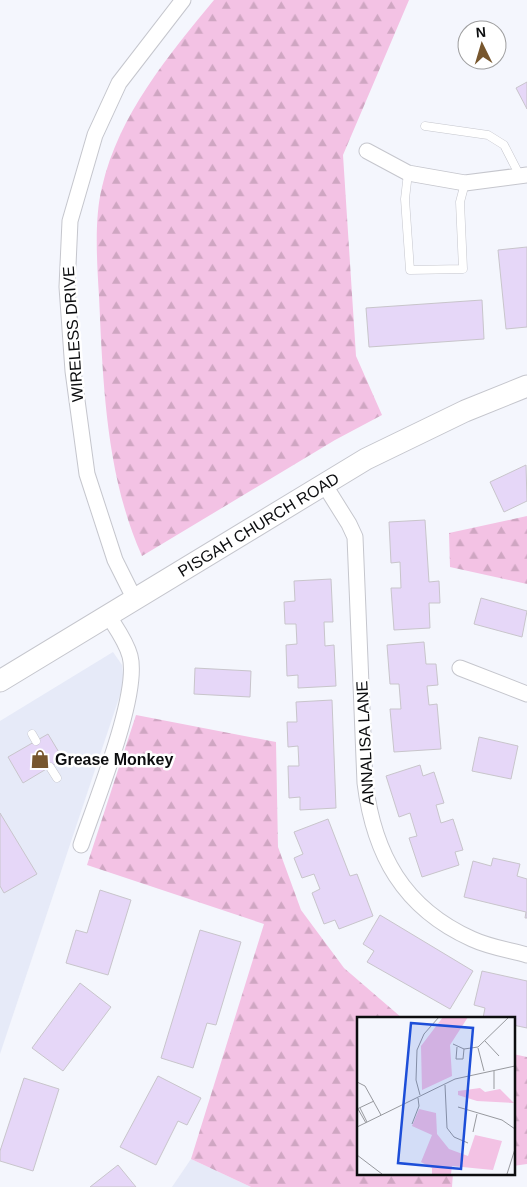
<svg xmlns="http://www.w3.org/2000/svg" width="527" height="1187" font-family="Arial,sans-serif">
	<style>
		.built { fill: #e6eaf8 }
		.forest { fill: url(#forest-firs) }
		.building { fill: #e6d7f8; stroke: #c8c5cb }
		.lines { fill: none; stroke-linecap: round; stroke-linejoin: round }
		.lane-casing { stroke: #c5c6cd; stroke-width: 9 }
		.street-casing { stroke: #c5c6cd; stroke-width: 17 }
		.secondary-casing { stroke: #c5c6cd; stroke-width: 23 }
		.lane { stroke: #fff; stroke-width: 8 }
		.street { stroke: #fff; stroke-width: 15 }
		.secondary { stroke: #fff; stroke-width: 21 }
		.labels { text-anchor: middle; dominant-baseline: central; stroke-width: 5; stroke-linejoin: round; paint-order: stroke }
		.street-label { font-size: 16px; fill: #0c0d0f; stroke: #fff }
		.poi-label { font-size: 16px; font-weight: bold; fill: #0c0d0f; stroke: #fff; text-anchor: start }
		.inset-road { fill: none; stroke: #97999e; stroke-width: 1 }
		.view { fill: #1d4ed8; fill-opacity: 0.15; stroke: #1d4ed8; stroke-width: 2.5 }
		.inset-edge { fill: none; stroke: #0c0d0f; stroke-width: 2.5 }
	</style>
	<defs>
		<pattern id="forest-firs" width="22" height="20" patternUnits="userSpaceOnUse" patternTransform="scale(1.25)"><rect width="22" height="20" fill="#f3c2e4"/><path d="M5 1l3.5 6h-7zM16 11l3.5 6h-7z" fill="#cfa6c2"/></pattern>
	</defs>
	<rect width="100%" height="100%" fill="#f4f6fd"/>
	<!-- built -->
	<g class="built">
		<path d="M113 652 122 665 124 683 0 1054V721Z"/>
		<path d="M191 1159 251 1187H172Z"/>
	</g>
	<!-- forest -->
	<g class="forest">
		<path d="M214 0H409L343 155 356 356 382 415 335 440 142 556C106 476 103 383 99 296 97 263 94 219 102 187 119 114 168 56 214 0Z"/>
		<path d="M527 516V584L450 567 449 533Z"/>
		<path d="M136 715 276 742 278 847 301 910 344 968 402 1018H358V1173H453L452 1187H251L191 1159 264 924 87 865Z"/>
		<path d="M513 1054 527 1057V1164L513 1166Z"/>
	</g>
	<!-- building -->
	<g class="building">
		<path d="M527 82V109L516 88Z"/>
		<path d="M527 247V327L506 329 498 250Z"/>
		<path d="M482 300 484 339 369 347 366 308Z"/>
		<path d="M526 465 527 501 504 512 490 482Z"/>
		<path d="M425 520 429 582 439 581 440 603H429L430 628 394 630 391 588H401L400 562 391 563 389 522Z"/>
		<path d="M331 579 333 622H324L325 646 334 645 336 686 298 688V675L287 676 286 645 297 644 296 624H285L284 602 295 601 294 581Z"/>
		<path d="M481 598 527 611 522 637 474 624Z"/>
		<path d="M424 642 426 664H436L438 685 427 686 429 705 437 704 441 749 394 752 390 709H401L399 684H390L387 645Z"/>
		<path d="M195 668 251 671 250 697 194 694Z"/>
		<path d="M332 700 336 808 300 810V797L289 798 288 766H299L298 746 288 747 287 722H297L296 702Z"/>
		<path d="M48 734 63 759 23 783 8 757Z"/>
		<path d="M479 737 518 746 511 779 472 771Z"/>
		<path d="M420 765 423 776 434 772 444 803 436 805 441 823 453 819 463 850 455 852 459 865 422 877 409 838 417 836 410 813 399 817 386 776Z"/>
		<path d="M0 813 37 874 4 893 0 886Z"/>
		<path d="M328 819 350 876 357 874 373 916 339 929 335 920 324 924 312 893 320 889 314 874 302 878 294 858 303 854 294 832Z"/>
		<path d="M493 858 520 864 517 876 527 879V918H525L526 912 464 897 473 861 491 866Z"/>
		<path d="M100 890 131 900 108 975 66 963 76 930 87 933Z"/>
		<path d="M380 915 473 971 450 1009 367 962 374 951 363 944Z"/>
		<path d="M200 930 241 942 216 1025 207 1023 193 1068 161 1058Z"/>
		<path d="M482 971 527 981V1028L513 1025V1018H483L485 1008 474 1005Z"/>
		<path d="M80 983 111 1007 63 1071 32 1048Z"/>
		<path d="M158 1076 201 1098 187 1125 178 1121 156 1165 120 1147Z"/>
		<path d="M24 1078 59 1089 33 1171 0 1161V1151Z"/>
		<path d="M118 1165 136 1187H90Z"/>
	</g>
	<g class="lines">
		<!-- lane casing -->
		<g class="lane-casing">
			<g id="lane">
				<path d="M425 126 488 135 504 145 520 176"/>
				<path d="M408 173 405 199 410 270 463 269 460 202 465 183"/>
				<path d="M32 734 36 741"/>
				<path d="M50 767 57 778"/>
			</g>
		</g>
		<!-- street casing -->
		<g class="street-casing">
			<g id="street">
				<path d="M367 151 408 173 465 183 527 175"/>
				<path d="M324 484 349 524 355 537 365 783C374 854 403 908 472 939 489 947 509 950 527 955"/>
				<path d="M135 600 115 560 87 474 73 371 67 287 70 221 95 135 119 83 183 0"/>
				<path d="M460 668 527 694"/>
				<path d="M81 845C95 803 140 694 130 656 126 641 116 628 108 615"/>
			</g>
		</g>
		<!-- secondary casing -->
		<g class="secondary-casing">
			<g id="secondary">
				<path id="s1" d="M0 681 366 459 465 411 527 386"/>
			</g>
		</g>
		<!-- lane -->
		<use href="#lane" class="lane"/>
		<!-- street -->
		<use href="#street" class="street"/>
		<!-- secondary -->
		<use href="#secondary" class="secondary"/>
	</g>
	<!-- icons -->
	<defs>
		<g id="shop-bare" transform="scale(1.5)"><path d="M-5-2.5h2.3a2.7 3.5 0 0 1 5.4 0H5L5.5 6h-11ZM-1.5-2.5h3a1.5 2.3 0 0 0-3 0Z" fill="#77562d" stroke="#fff" stroke-width="2.5" paint-order="stroke"/></g>
	</defs>
	<g fill-rule="evenodd">
		<use href="#shop-bare" x="40" y="759"/>
	</g>
	<g class="labels">
		<!-- street labels -->
		<g class="street-label">
			<text transform="translate(73 334) rotate(-94)">WIRELESS DRIVE</text>
			<text stroke="none"><textPath href="#s1" startOffset="302">PISGAH CHURCH ROAD</textPath></text>
			<text transform="translate(365 743) rotate(-93)">ANNALISA LANE</text>
		</g>
		<!-- poi labels -->
		<g class="poi-label">
			<text x="55" y="759">Grease Monkey</text>
		</g>
	</g>
	<!-- overview -->
	<g transform="translate(357 1017)">
		<rect width="158" height="158" fill="#f4f6fd"/>
		<path d="M86 0H111L93 28 95 59 65 73 64 29ZM123 71 128 75 143 72 157 86 120 84 101 78V74ZM62 92 79 96 80 117 92 132 111 139 118 118 145 124 136 153 95 149 94 157H75V151L64 145 75 118 55 109Z" fill="#f3c2e4"/>
		<path class="inset-road" d="M128 24 142 39M96 27 107 32 121 30M100 30 99 42H106L107 32M121 30 152 0M121 31 127 54M0 65 8 69 24 98M88 68 90 111 97 120 111 126M137 72V54M63 78 59 63 60 33 67 17 82 0M101 90 145 103 158 112M3 91 10 105M0 92 17 84M1 92 9 106M55 107 62 89 61 81M0 110 98 62 158 49M116 115 120 97M0 138 25 157M150 157 158 132"/>
		<path class="view" d="M54 6 116 11 104 152 41 146Z"/>
		<rect width="158" height="158" class="inset-edge"/>
	</g>
	<!-- north arrow -->
	<g transform="translate(482 45) rotate(355)"><circle r="24" fill="#ffffff" stroke="#9e9e9f"/>
	<path d="M0-4L9 19L0 12L-9 19Z" fill="#77562d"/>
	<text y="-8" font-size="14" font-weight="bold" text-anchor="middle" fill="#0c0d0f">N</text>
	</g>
</svg>
